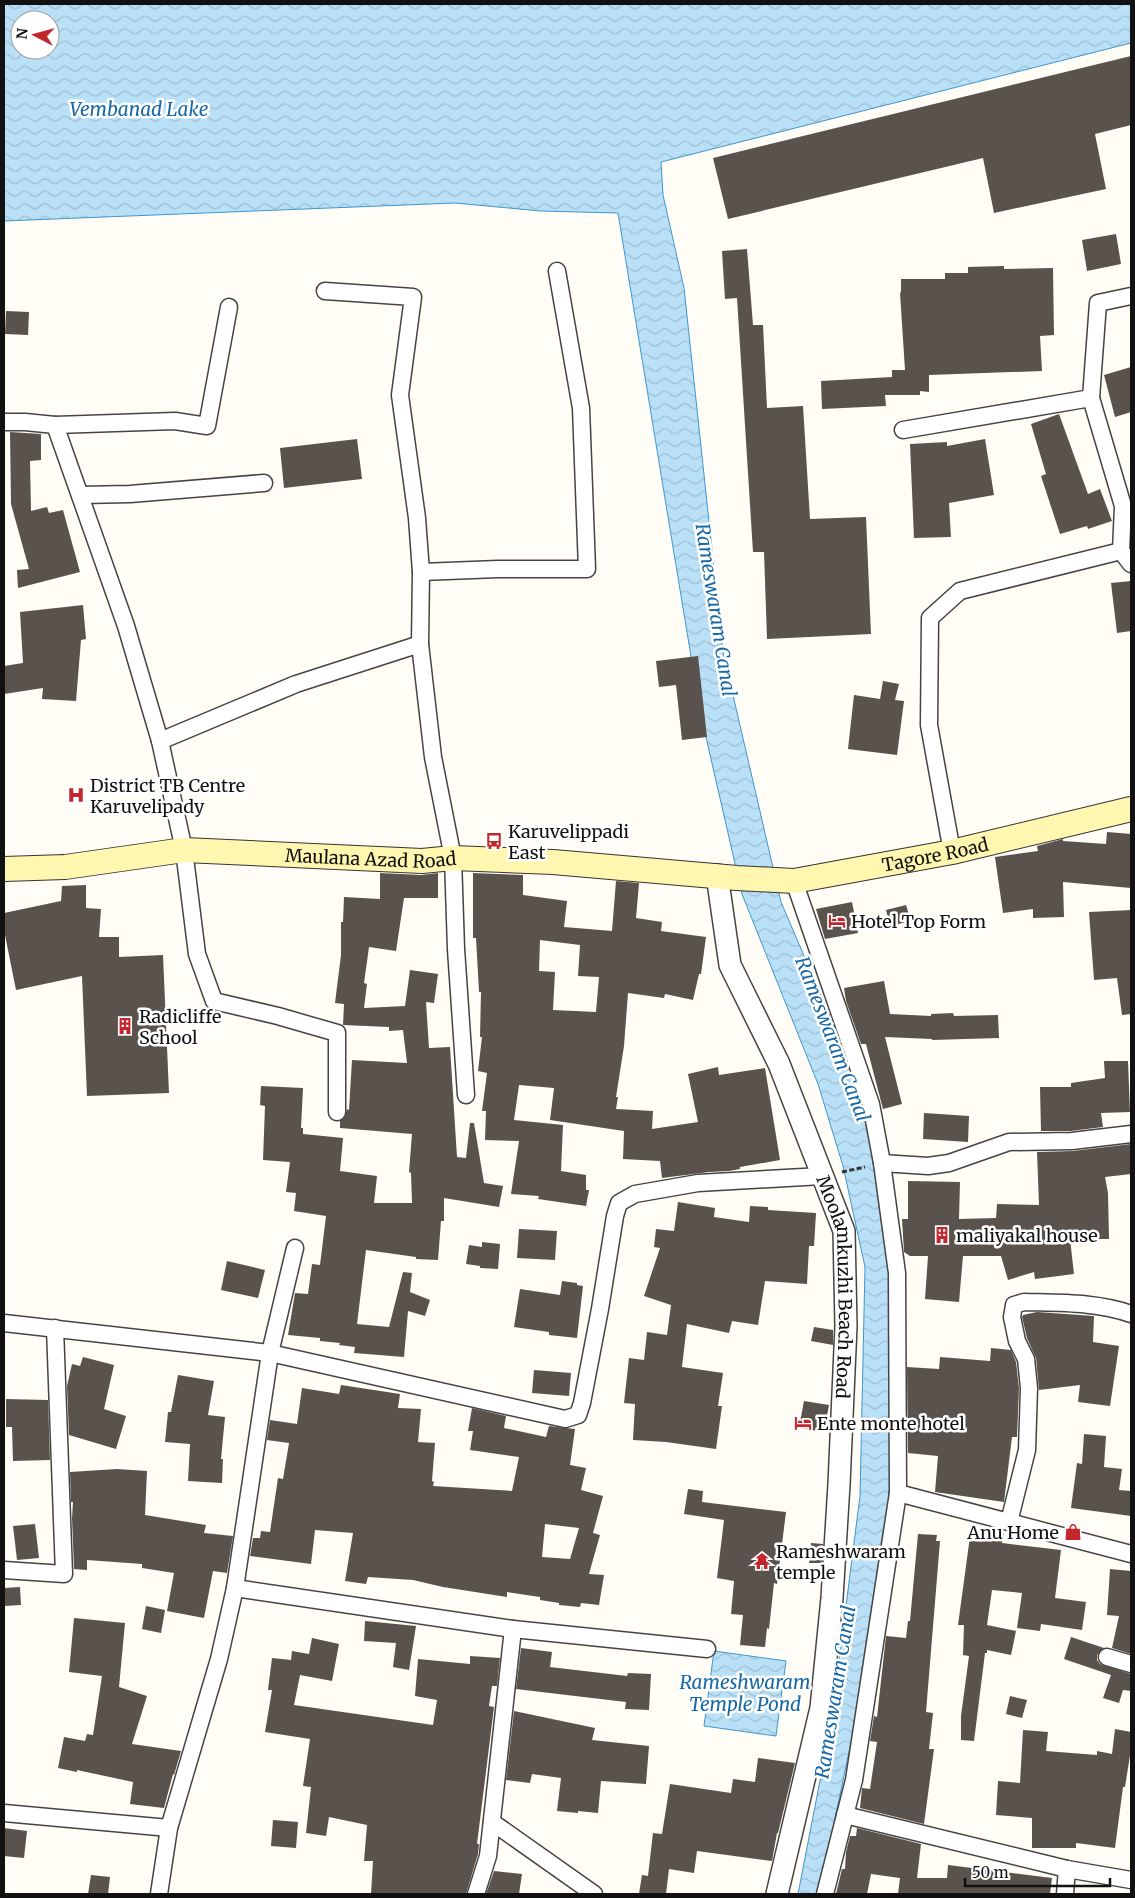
<svg xmlns="http://www.w3.org/2000/svg" width="1135" height="1898" font-family="Merriweather,serif">
	<style>
		.water { fill: url(#water-waves); stroke: #3f96cf; fill-rule: evenodd }
		.building { fill: #5a524d; fill-rule: evenodd }
		.lines { fill: none; stroke-linecap: round; stroke-linejoin: round }
		.minor-casing { stroke: #444; stroke-width: 19 }
		.tertiary-casing { stroke: #444; stroke-width: 24 }
		.secondary-casing { stroke: #333; stroke-width: 26 }
		.path { stroke: #333; stroke-width: 3; stroke-dasharray: 5 2.5; stroke-linecap: butt }
		.minor { stroke: #fff; stroke-width: 16 }
		.tertiary { stroke: #fff; stroke-width: 21 }
		.secondary { stroke: #fff6b0; stroke-width: 24 }
		.labels { text-anchor: middle; dominant-baseline: central; stroke-width: 5; stroke-linejoin: round; paint-order: stroke }
		.poi-label { font-size: 18px; fill: #111; stroke: #fff; text-anchor: start }
		.street-label { font-size: 18px; fill: #111; stroke: #fff }
		.water-label { font-size: 19px; font-style: italic; fill: #1768a6; stroke: #fff }
	</style>
	<defs>
		<pattern id="water-waves" width="16" height="10" patternUnits="userSpaceOnUse" patternTransform="scale(1.25)"><rect width="16" height="10" fill="#b9e0f7"/><path d="M0 5q4-4 8 0t8 0" fill="none" stroke="#9ebfd3"/></pattern>
	</defs>
	<rect width="100%" height="100%" fill="#fffdf5"/>
	<!-- water -->
	<g class="water">
		<path d="M4 4H1131V43L661 162 663 195 684 288 723 652 781 902 867 1103 890 1267V1497L863 1686 819 1894H798L831 1724 860 1496 865 1267 843 1166 818 1084 742 894 700 711 618 213 541 211 455 203 4 221ZM20 20H50V50H20Z"/>
		<path d="M714 1651 786 1661 776 1736 704 1726Z"/>
	</g>
	<!-- building -->
	<g class="building">
		<path d="M1131 56V125L1095 134 1106 189 994 213 983 158 728 219 713 158Z"/>
		<path d="M1116 234 1121 264 1087 271 1082 240Z"/>
		<path d="M747 249 753 325H763L767 408 803 406 810 519 866 517 871 634 767 639 764 552H753L737 298 725 299 722 251Z"/>
		<path d="M1004 266V269L1053 268 1054 335 1040 336 1042 371 929 375V392L920 391V395H885L886 406 822 409 821 381 892 377V370H905L900 293 901 292V279H945V273H968V267Z"/>
		<path d="M6 311 29 312 28 335 5 334Z"/>
		<path d="M1131 367V412L1115 417 1104 375Z"/>
		<path d="M1059 414 1088 494 1100 489 1112 521 1088 529 1087 526 1060 534 1041 476 1046 474 1031 424Z"/>
		<path d="M10 432 41 434V460L30 461 31 511 47 507 49 513 63 510 80 572 18 588 17 570 29 569 11 504Z"/>
		<path d="M357 439 362 479 284 488 280 448Z"/>
		<path d="M985 439 994 495 949 503 951 537 914 538 910 444 947 442V446Z"/>
		<path d="M1131 581V631L1117 633 1111 583Z"/>
		<path d="M83 605 86 639 81 640 76 701 42 699 43 688 4 694V666L23 663 20 612Z"/>
		<path d="M698 656 707 737 682 740 676 685 659 687 656 661Z"/>
		<path d="M883 681 899 684 895 700 904 701 897 755 848 749 854 695 880 699Z"/>
		<path d="M1107 832 1131 834V888L1063 882 1064 917 1033 918V909L1003 913 995 857 1038 851 1037 846 1063 839V841L1106 844Z"/>
		<path d="M380 873 421 875 438 873V898H404L396 951 369 947 364 983 367 984 364 1008 405 1006 410 970 438 974 434 1003 426 1002 429 1048 450 1047 457 1157 466 1158 470 1123H474L484 1183 503 1186 499 1207 444 1198V1221H441L438 1260 416 1259V1257L366 1250 357 1324 389 1327 403 1272 412 1273 410 1292 430 1300 425 1316 408 1311 404 1357 354 1353 355 1347 339 1345 340 1343 320 1341V1338L288 1335 295 1293 308 1294 312 1264 320 1265 326 1216 294 1211 296 1193 286 1192 290 1162 263 1160 265 1106 260 1105 261 1086 303 1088 301 1128H303V1134L343 1138 340 1171 377 1176 374 1203H412L411 1173 409 1172 412 1134 340 1128V1121L345 1117 347 1109 349 1110 352 1060 407 1063 403 1030 389 1031V1027L343 1025 344 1004 335 1003 341 955V922H343L344 897 380 899Z"/>
		<path d="M473 873 523 875V895L567 901 564 927 612 931 616 881 639 883 636 918 662 922 661 931 706 937 701 974H699L693 1000 665 994 664 998 628 993 624 1046 616 1097H618L616 1109 653 1111 652 1129 698 1122 688 1074 718 1067 719 1075 765 1068 780 1160 740 1167V1169L729 1171 709 1172 662 1178 660 1161 623 1159 624 1131 550 1120 554 1088 519 1085 514 1120 563 1125 561 1171 586 1175V1190H589L586 1206 538 1199 539 1196 511 1194 519 1141 485 1140 486 1111H482L487 1073 478 1071 482 1037H480L481 992H479L476 938H473ZM540 940 580 945 578 976 599 977 596 1012 553 1010 555 972 539 971Z"/>
		<path d="M86 885V908L101 909 99 937H119V957L163 955 169 1093 87 1096 82 976 16 990 4 930V913L61 901 62 886Z"/>
		<path d="M852 902 858 933 825 939 816 909Z"/>
		<path d="M906 905 911 921 890 926 886 910Z"/>
		<path d="M1131 910V1014L1122 1015 1117 978 1094 980 1089 912Z"/>
		<path d="M884 981 890 1014 931 1016V1014L953 1013 954 1016 998 1015 999 1038 932 1040V1039L885 1037 902 1104 883 1109 866 1044H861L846 1001 844 988Z"/>
		<path d="M1104 1061H1128L1130 1112 1101 1113 1103 1127 1071 1131H1041L1040 1087H1071V1083L1105 1078Z"/>
		<path d="M924 1113 969 1116 968 1142 923 1139Z"/>
		<path d="M1131 1144V1174L1105 1177 1108 1193 1109 1239H1070L1074 1274 1035 1279 1034 1272 1008 1280 1001 1256H963L959 1302 925 1299 928 1256H910L904 1252 902 1219H908V1181L960 1182 959 1219 996 1218 997 1204 1039 1205 1037 1152 1073 1151Z"/>
		<path d="M678 1202 715 1208 714 1217 749 1222 750 1206 768 1207V1210L816 1213 814 1246H809L807 1284 765 1281 758 1325 732 1321 729 1333 687 1324 682 1367 723 1373 718 1406H722L716 1449 666 1442 633 1440 635 1404 624 1403 629 1358 644 1360 647 1332 667 1335 671 1305 644 1296 660 1248 654 1247 656 1229 674 1231Z"/>
		<path d="M519 1229 557 1231 555 1260 517 1258Z"/>
		<path d="M482 1242 500 1244 498 1269 480 1268V1266L466 1264 469 1245 482 1247Z"/>
		<path d="M227 1261 265 1270 258 1298 221 1290Z"/>
		<path d="M562 1281 577 1283V1285L583 1286 577 1338 549 1335V1332L514 1327 520 1289 560 1295Z"/>
		<path d="M1037 1312 1094 1316 1093 1342 1119 1346 1110 1406 1078 1402 1080 1385 1039 1390 1036 1358 1027 1338 1022 1317 1023 1315Z"/>
		<path d="M814 1327 833 1330V1345L811 1341Z"/>
		<path d="M991 1348 1011 1350 1016 1362 1019 1388 1017 1437H1012L1004 1502 935 1492 938 1456 908 1453 907 1367 939 1369 940 1357 990 1361Z"/>
		<path d="M83 1357 114 1365 104 1409 126 1416 116 1449 69 1435 67 1386 72 1364 80 1366Z"/>
		<path d="M534 1370 571 1373 569 1396 532 1393Z"/>
		<path d="M178 1375 214 1381 208 1415 225 1417 221 1459H223L222 1483 188 1481 190 1444 165 1442 168 1412H171Z"/>
		<path d="M341 1385 400 1394 398 1408 421 1409 418 1442 435 1443 432 1481 434 1482 433 1486 512 1491 519 1457 470 1450 473 1431H468L472 1408 506 1416 504 1428 546 1437 549 1426 575 1429 570 1465 586 1468 581 1490 603 1496 593 1533 600 1535 589 1574 604 1575 599 1605 581 1603 580 1607 559 1605V1603L540 1600V1597L507 1592V1597L443 1587 413 1580 368 1577 366 1584 345 1581 353 1533 315 1530 311 1564 250 1556 253 1538H260L261 1531 270 1532 278 1478 283 1479 289 1443 267 1440 270 1420 297 1424 302 1388 339 1394ZM545 1524 579 1528 570 1559 542 1557Z"/>
		<path d="M6 1399 48 1400 50 1460 13 1461 12 1427H6Z"/>
		<path d="M804 1401 829 1405 824 1432 799 1428Z"/>
		<path d="M1084 1434 1106 1436 1104 1467 1122 1469 1119 1490 1131 1491V1516L1071 1508 1077 1463 1082 1464Z"/>
		<path d="M117 1469 147 1471 145 1515 206 1525 204 1533 233 1536 227 1573 213 1571 204 1618 167 1611 174 1573 142 1568V1564L87 1560V1570L74 1569 72 1518 73 1502H71L70 1472Z"/>
		<path d="M688 1489 703 1491 702 1502 786 1512 777 1584 774 1583 769 1629 767 1628 765 1647 740 1645 743 1615 731 1614 734 1581 717 1578 724 1520 684 1514Z"/>
		<path d="M35 1524 39 1558 17 1560 13 1526Z"/>
		<path d="M971 1529 1004 1533 1002 1543 1061 1550 1055 1598 1086 1602 1082 1630 1041 1624 1040 1631 1017 1628 1022 1593 992 1590 987 1625 1016 1631 1011 1655 987 1650V1653H985L974 1741 961 1740V1716L969 1656 963 1655 964 1625H958Z"/>
		<path d="M918 1534 937 1535 936 1541H940L926 1712 933 1713 929 1749H934L924 1824 860 1808 862 1788 870 1789 877 1742 870 1741 874 1716 877 1717 886 1636 906 1638 908 1621H910Z"/>
		<path d="M811 1543 823 1544 822 1563H809Z"/>
		<path d="M1110 1569 1131 1571V1654L1112 1648 1119 1616 1107 1615Z"/>
		<path d="M20 1587 21 1605 4 1606V1588Z"/>
		<path d="M146 1606 165 1610 161 1633 142 1629Z"/>
		<path d="M74 1618 125 1623 119 1687 147 1696 132 1744 181 1751 174 1775 173 1774 164 1808 130 1804 133 1782 77 1770V1772L58 1768 64 1737 85 1741 87 1734 93 1735 102 1676 69 1672Z"/>
		<path d="M365 1621 416 1626 409 1670 393 1667 396 1643 364 1641Z"/>
		<path d="M1071 1637 1104 1648 1097 1655V1660L1100 1664 1131 1674V1691L1123 1690 1119 1703 1103 1698 1111 1675 1064 1659Z"/>
		<path d="M312 1638 339 1644 332 1681 300 1675 294 1705 433 1725 437 1700 415 1696 418 1659 470 1664V1656L500 1658 497 1686H492L489 1706 494 1707 477 1844H479L478 1854 466 1894H371L373 1861H364L367 1825 329 1817 326 1836 306 1833 311 1787 303 1786 310 1739 265 1732 272 1690H268L272 1658 291 1660 292 1651 309 1654Z"/>
		<path d="M521 1648 552 1652 550 1667 627 1676 628 1673 651 1674 649 1710 625 1709 626 1702 516 1689Z"/>
		<path d="M1010 1696 1027 1700 1022 1718 1006 1714Z"/>
		<path d="M514 1711 595 1728 592 1740 649 1746 646 1784 601 1781 598 1813 578 1811V1813L557 1811 561 1778 532 1774 530 1783 506 1780Z"/>
		<path d="M1115 1729 1131 1732V1749L1125 1787H1123L1115 1848 1076 1843V1848H1032V1818L996 1815 998 1781 1020 1783 1023 1730 1048 1732 1046 1751 1097 1755V1751L1112 1754Z"/>
		<path d="M758 1758 795 1763 778 1833H777L772 1861 697 1851 694 1873 669 1869 666 1894H639L642 1875 648 1876 653 1833 662 1834 670 1784 731 1793 733 1779 755 1782Z"/>
		<path d="M273 1820 298 1822 296 1848 271 1846Z"/>
		<path d="M4 1828 27 1831 24 1858 4 1856Z"/>
		<path d="M857 1828 921 1844 917 1878H947L948 1865 1052 1878 1050 1894H898L900 1878 871 1874 867 1894H836L842 1869H845L846 1852 850 1836H856Z"/>
		<path d="M494 1871 522 1874 519 1894H486Z"/>
		<path d="M91 1875 110 1877 108 1894H88Z"/>
	</g>
	<g class="lines">
		<!-- minor casing -->
		<g class="minor-casing">
			<g id="minor">
				<path d="M325 291 413 297 400 395 417 518 421 572 420 644 433 757 453 858 456 949 466 1095"/>
				<path d="M4 422H25L55 425 126 626 160 741 184 850 197 954 214 1001 278 1016 337 1033V1112"/>
				<path d="M55 425 175 421 207 426 229 307"/>
				<path d="M903 430 1091 398"/>
				<path d="M80 495 130 494 264 483"/>
				<path d="M1121 551 1131 564"/>
				<path d="M421 572 498 569H587L581 408 557 271"/>
				<path d="M160 741 296 684 420 644"/>
				<path d="M952 852 929 725 930 618 960 591 1121 551 1123 506 1091 398 1098 303 1131 296"/>
				<path d="M794 881 871 1104 882 1163 897 1273 898 1493 854 1780 825 1894"/>
				<path d="M882 1163 928 1166 949 1163 1009 1142 1072 1141 1131 1134"/>
				<path d="M4 1323 270 1353 565 1419 578 1415 582 1403 600 1309 615 1216 619 1203 635 1194 698 1183 822 1176"/>
				<path d="M898 1493 1131 1554"/>
				<path d="M1009 1522 1027 1450 1029 1388 1026 1359 1017 1341 1012 1317 1014 1305 1024 1302C1061 1303 1097 1302 1131 1314"/>
				<path d="M4 1570 64 1574 55 1328"/>
				<path d="M235 1588 513 1629 707 1649"/>
				<path d="M1107 1657 1131 1664"/>
				<path d="M4 1813 169 1828"/>
				<path d="M845 1815 1067 1869 1131 1880"/>
				<path d="M492 1822 594 1894"/>
				<path d="M159 1894 169 1828 219 1659 235 1588 270 1353 295 1248"/>
				<path d="M476 1894 488 1856 513 1629"/>
				<path d="M1065 1894 1067 1869"/>
			</g>
		</g>
		<!-- tertiary casing -->
		<g class="tertiary-casing">
			<g id="tertiary">
				<path id="s1" d="M717 875 730 965 779 1064 844 1231 846 1326 839 1484 832 1598 821 1708 777 1894"/>
			</g>
		</g>
		<!-- secondary casing -->
		<g class="secondary-casing">
			<g id="secondary">
				<path id="s2" d="M4 869 65 867 184 850 422 861 453 858 553 862 737 878 794 881 952 852 1131 809"/>
			</g>
		</g>
		<!-- path -->
		<path class="path" d="M842 1172 865 1167"/>
		<!-- minor -->
		<use href="#minor" class="minor"/>
		<!-- tertiary -->
		<use href="#tertiary" class="tertiary"/>
		<!-- secondary -->
		<use href="#secondary" class="secondary"/>
	</g>
	<!-- icons -->
	<defs>
		<g id="hospital-bare" transform="scale(1.35)"><path d="M-5-5h3v3.5h4V-5h3V5h-3V1.5h-4V5h-3Z" fill="#c4262e" stroke="#fff" stroke-width="2.5" paint-order="stroke"/></g>
		<g id="bus-bare" transform="scale(1.35)"><path d="M-5-6H5V4H4V6H2V4H-2V6H-4V4H-5ZM-3.5-4V0h7V-4ZM-3.5 1.2v1.5H-2V1.2ZM2 1.2v1.5H3.5V1.2Z" fill="#c4262e" stroke="#fff" stroke-width="2.5" paint-order="stroke"/></g>
		<g id="hotel-bare" transform="scale(1.35)"><path d="M-6-4.5h1.5V1H6V5H4.5V3h-9V5H-6ZM-4 0a1.8 1.8 0 1 1 3.6 0ZM.5 0V-2.5h3Q6-2.5 6 0Z" fill="#c4262e" stroke="#fff" stroke-width="2.5" paint-order="stroke"/></g>
		<g id="building-bare" transform="scale(1.35)"><path d="M-4-6H4V6H1V3H-1V6H-4ZM-2.5-4.3h1.7v1.8h-1.7ZM.8-4.3h1.7v1.8H.8ZM-2.5-1h1.7V.8h-1.7ZM.8-1h1.7V.8H.8Z" fill="#c4262e" stroke="#fff" stroke-width="2.5" paint-order="stroke"/></g>
		<g id="shop-bare" transform="scale(1.35)"><path d="M-5-2.5h2.3a2.7 3.5 0 0 1 5.4 0H5L5.5 6h-11ZM-1.5-2.5h3a1.5 2.3 0 0 0-3 0Z" fill="#c4262e" stroke="#fff" stroke-width="2.5" paint-order="stroke"/></g>
		<g id="temple-bare" transform="scale(1.35)"><path d="M0-6L5-2H3V0L6.5 2.5H4V6H1.5V3h-3V6H-4V2.5H-6.5L-3 0V-2H-5Z" fill="#c4262e" stroke="#fff" stroke-width="2.5" paint-order="stroke"/></g>
	</defs>
	<g fill-rule="evenodd">
		<use href="#hospital-bare" x="76" y="795"/>
		<use href="#bus-bare" x="494" y="841"/>
		<use href="#hotel-bare" x="837" y="921"/>
		<use href="#building-bare" x="125" y="1026"/>
		<use href="#building-bare" x="942" y="1235"/>
		<use href="#hotel-bare" x="803" y="1423"/>
		<use href="#shop-bare" x="1073" y="1532"/>
		<use href="#temple-bare" x="762" y="1561"/>
	</g>
	<g class="labels">
		<!-- poi labels -->
		<g class="poi-label">
			<text x="90" y="785">District TB Centre<tspan x="90" dy="21">Karuvelipady</tspan></text>
			<text x="508" y="831">Karuvelippadi<tspan x="508" dy="21">East</tspan></text>
			<text x="851" y="921">Hotel Top Form</text>
			<text x="139" y="1016">Radicliffe<tspan x="139" dy="21">School</tspan></text>
			<text x="956" y="1235">maliyakal house</text>
			<text x="817" y="1423">Ente monte hotel</text>
			<text x="1059" y="1532" text-anchor="end">Anu Home</text>
			<text x="776" y="1551">Rameshwaram<tspan x="776" dy="21">temple</tspan></text>
		</g>
		<!-- street labels -->
		<g class="street-label">
			<text stroke="none"><textPath href="#s2" startOffset="936">Tagore Road</textPath></text>
			<text stroke="none"><textPath href="#s2" startOffset="368">Maulana Azad Road</textPath></text>
			<text stroke="none"><textPath href="#s1" startOffset="435">Moolamkuzhi Beach Road</textPath></text>
		</g>
		<!-- water labels -->
		<g class="water-label">
			<text x="139" y="109">Vembanad Lake</text>
			<text transform="translate(716 610) rotate(81)">Rameswaram Canal</text>
			<text transform="translate(833 1039) rotate(69)">Rameswaram Canal</text>
			<text x="745" y="1682">Rameshwaram<tspan x="745" dy="22">Temple Pond</tspan></text>
			<text transform="translate(835 1692) rotate(-81)">Rameswaram Canal</text>
		</g>
	</g>
	<!-- border -->
	<rect width="1135" height="1898" fill="none" stroke="#111111" stroke-width="10"/>
	<!-- north arrow -->
	<g transform="translate(35 35) rotate(276)"><circle r="24" fill="#ffffff" stroke="#a0a0a0"/>
	<path d="M0-4L9 19L0 12L-9 19Z" fill="#c4262e"/>
	<text y="-8" font-size="14" font-weight="bold" text-anchor="middle" fill="#111111">N</text>
	</g>
	<!-- scale -->
	<path d="M965 1878v8h145v-8" fill="none" stroke="#111111" stroke-width="2.5"/>
	<text x="972" y="1878" font-size="15" fill="#111111" stroke="#ffffff" stroke-width="4" paint-order="stroke">50 m</text>
</svg>
